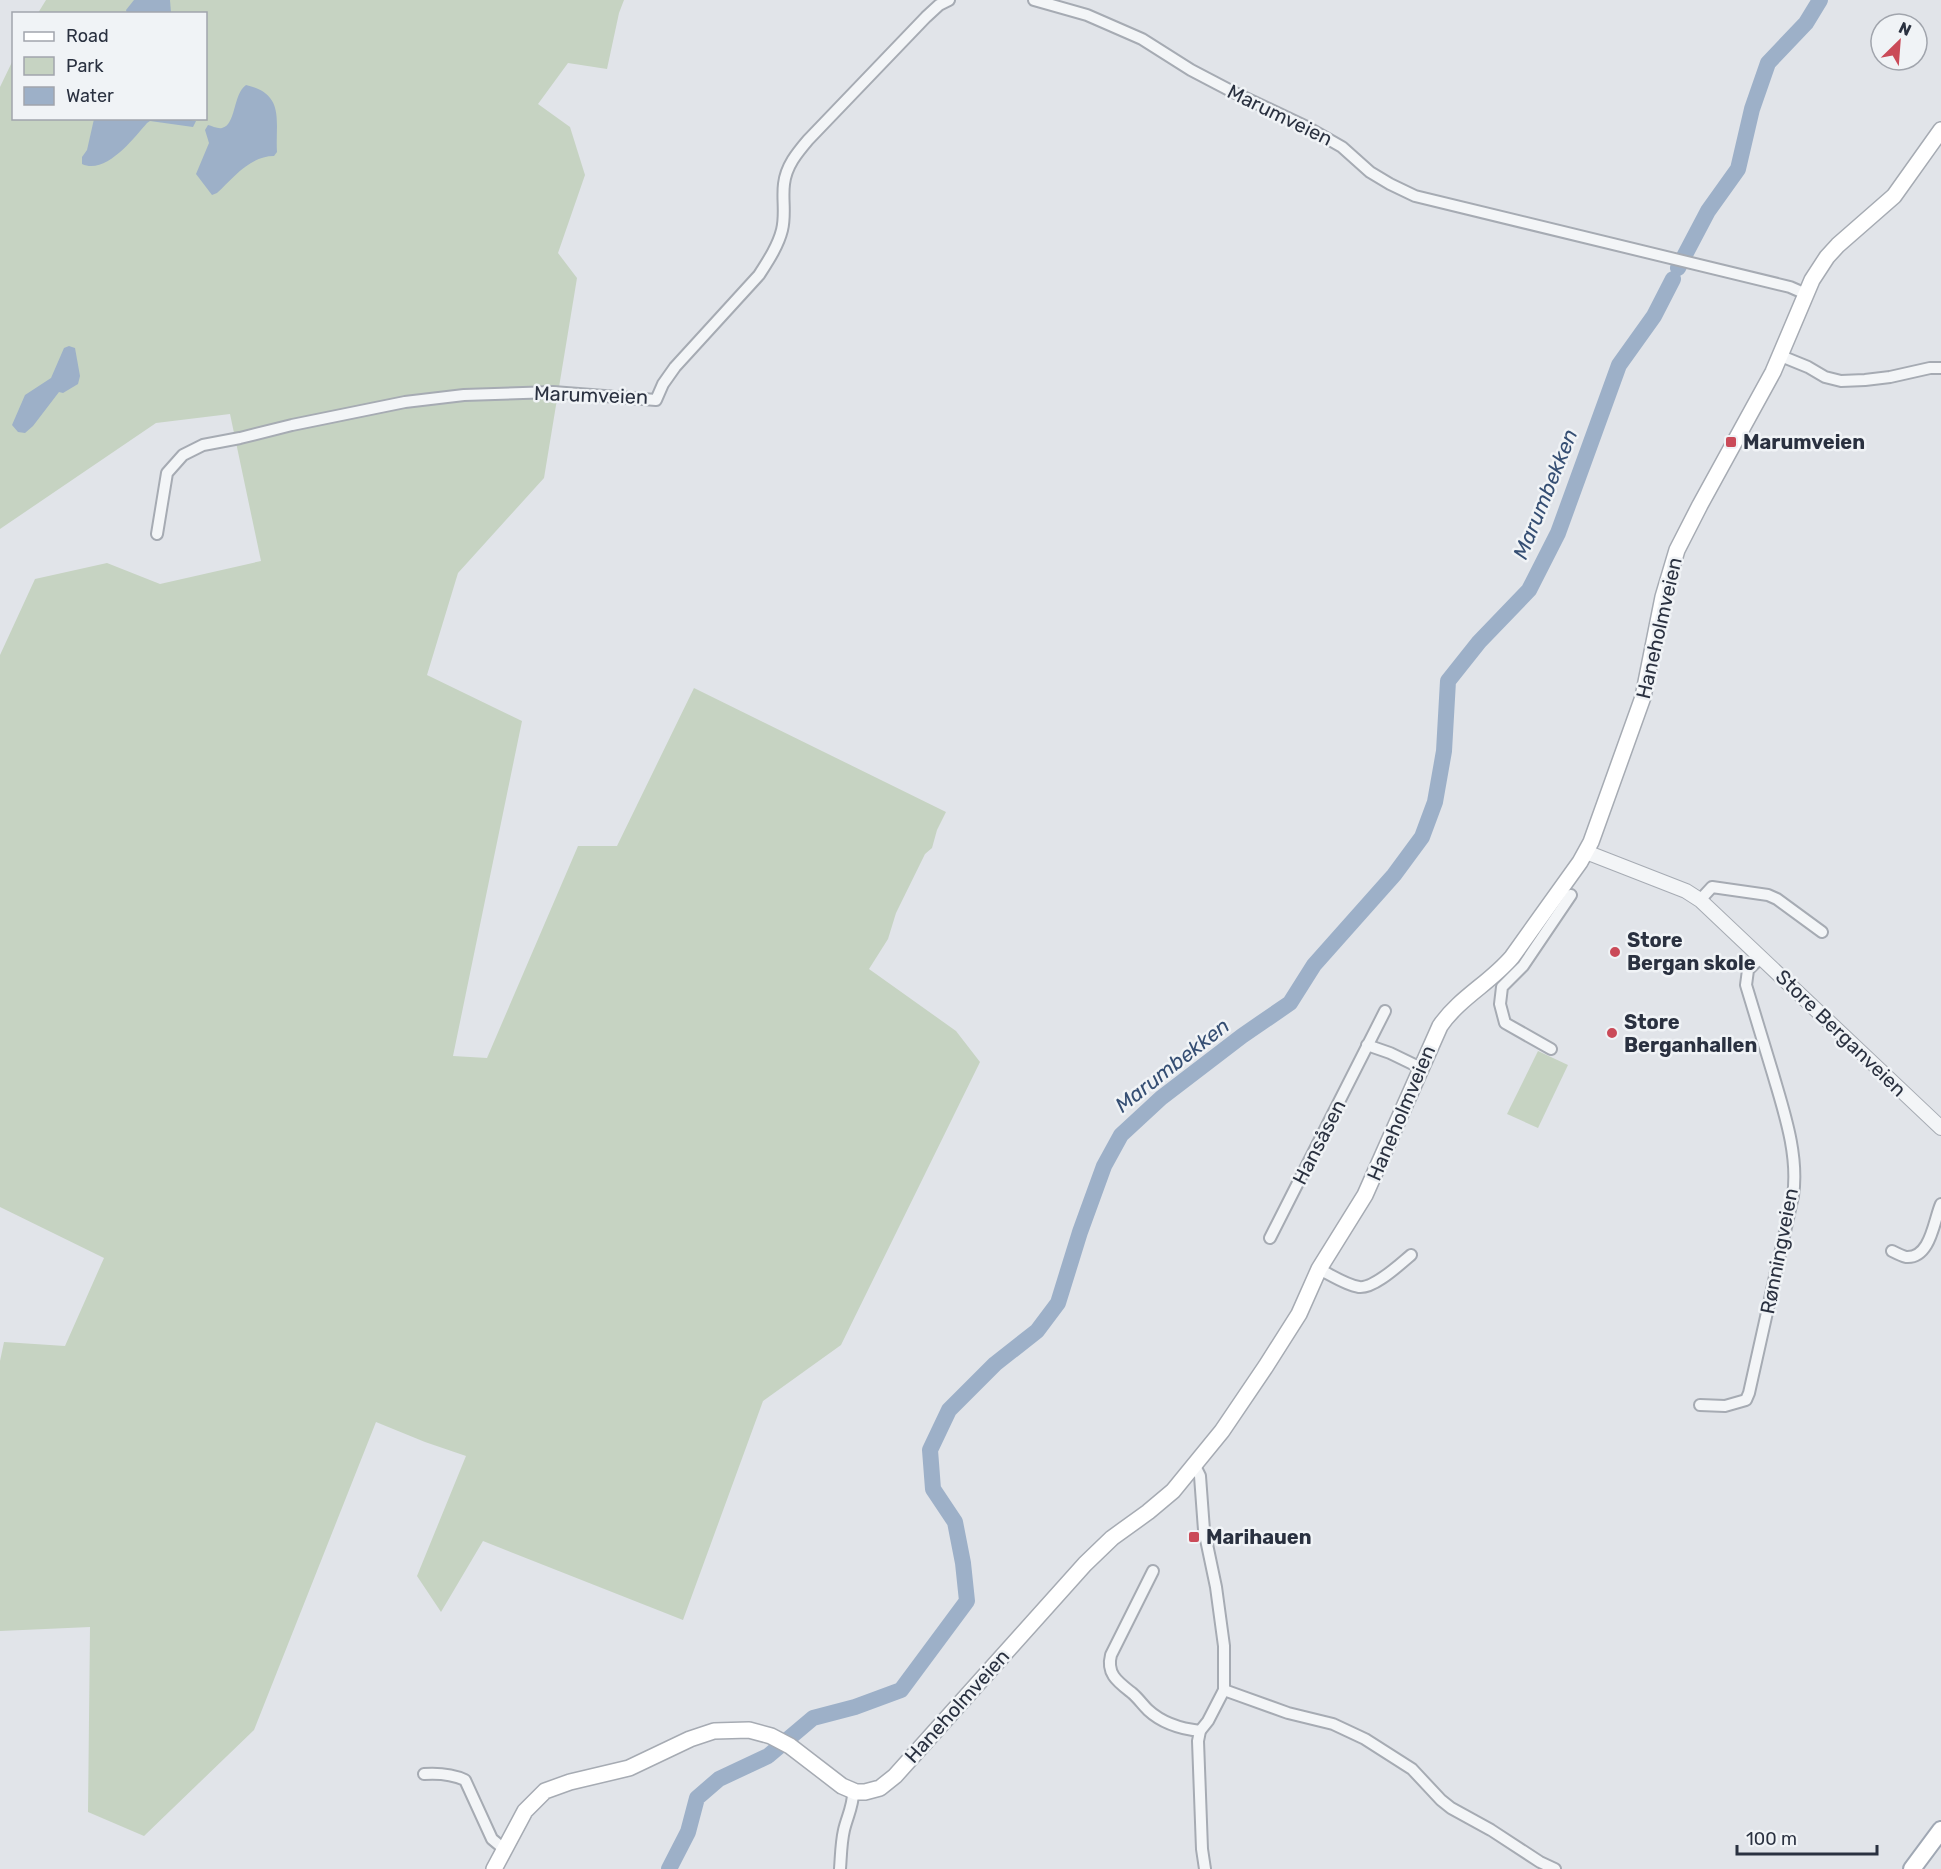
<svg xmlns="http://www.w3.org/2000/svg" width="1941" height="1869" font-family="Rubik,sans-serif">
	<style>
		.green { fill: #c6d3c2 }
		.water { fill: #9db0c8 }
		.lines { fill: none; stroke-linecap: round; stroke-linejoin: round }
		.river { stroke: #9db0c8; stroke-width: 16 }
		.minor-casing { stroke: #a6abb3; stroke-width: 14 }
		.tertiary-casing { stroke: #a6abb3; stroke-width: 16 }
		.secondary-casing { stroke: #a6abb3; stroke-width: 18 }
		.primary-casing { stroke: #a0a8b4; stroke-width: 20 }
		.minor { stroke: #f3f5f7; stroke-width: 10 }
		.tertiary { stroke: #f3f5f7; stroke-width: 14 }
		.secondary { stroke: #fff; stroke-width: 15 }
		.primary { stroke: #fff; stroke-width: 16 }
		.poi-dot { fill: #ca4a58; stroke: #f0f3f6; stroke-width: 2 }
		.labels { text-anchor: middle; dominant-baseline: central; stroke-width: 5; stroke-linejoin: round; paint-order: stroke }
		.street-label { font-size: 20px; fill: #2a3140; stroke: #f0f3f6 }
		.poi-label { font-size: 20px; font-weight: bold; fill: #2a3140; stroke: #f0f3f6; text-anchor: start }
		.water-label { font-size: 21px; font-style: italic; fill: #354e73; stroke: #f0f3f6 }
	</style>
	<rect width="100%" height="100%" fill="#e1e4e9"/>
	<!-- green -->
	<g class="green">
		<path d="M46 0H624L619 13 607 69 568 63 538 104 570 127 585 175 558 253 577 278 544 478 458 573 427 675 522 721 453 1056 487 1058 578 846H617L694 688 946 812 937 830 932 848 925 854 896 913 888 939 869 969 956 1031 980 1062 841 1345 763 1401 683 1620 483 1541 441 1612 417 1576 466 1456 425 1442 376 1422 254 1730 144 1836 88 1812 90 1627 0 1631V1361L4 1342 65 1346 104 1258 0 1207V655L35 579 107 563 160 584 261 561 230 414 156 423 0 529V87L13 60 14 118H206V14L38 13Z"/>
		<path d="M1538 1051 1568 1065 1538 1128 1507 1114Z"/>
	</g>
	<!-- water -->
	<g class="water">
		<path d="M134 0H170L171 13H127L126 10Z"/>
		<path d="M246 85C286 94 275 122 277 152L274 156C250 156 234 177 217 193L212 195 196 174 209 143 205 130 208 125C212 126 218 129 222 128 236 125 233 94 246 85Z"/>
		<path d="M176 118 196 121 193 127 150 121 147 123C134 138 106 175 82 164V157L87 150 94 119Z"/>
		<path d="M69 346 75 348 80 376 78 384 63 393 59 392 33 426 25 433 18 432 12 425 25 395 51 378 64 348Z"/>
	</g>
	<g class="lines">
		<!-- river -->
		<g class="river">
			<path d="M1678 268 1708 211 1738 169 1752 109 1768 63 1806 23 1820 0"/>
			<path d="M669 1869 688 1832 697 1798 719 1779 768 1756 813 1718 855 1707 901 1690 967 1601 963 1563 955 1522 933 1489 930 1450 949 1410 995 1364 1037 1331 1058 1303 1080 1232 1104 1166 1121 1135 1161 1098 1242 1036 1290 1003 1314 965 1394 875 1422 837 1435 802 1444 751 1448 681 1479 642 1529 590 1558 533 1619 365 1654 316 1673 279"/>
		</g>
		<!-- minor casing -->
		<g class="minor-casing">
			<g id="minor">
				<path d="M1034 0 1087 15 1142 39 1191 70 1233 92 1307 127 1342 147 1370 172 1390 184 1415 196 1790 287 1806 294"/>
				<path d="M1781 356 1808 367 1825 377 1841 381 1865 380 1890 377 1930 368H1941"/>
				<path d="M157 534 167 473 183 455 203 445 240 438 292 425 405 402 464 395 553 392 656 400 663 384 675 367 759 275C768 261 778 246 782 230 786 214 782 199 784 184 786 166 797 153 808 140L926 17 939 5 949 0"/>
				<path d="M1700 900 1712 887 1768 895 1777 899 1822 932"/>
				<path d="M1367 1045 1390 1053 1421 1068"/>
				<path d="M1551 1049 1505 1023 1500 1004 1502 987 1523 966 1571 895"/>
				<path d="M1270 1238 1385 1011"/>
				<path d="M1892 1251C1896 1253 1902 1256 1906 1257 1931 1259 1934 1219 1941 1204"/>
				<path d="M1319 1269C1331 1275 1346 1285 1359 1287 1374 1289 1400 1264 1411 1255"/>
				<path d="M1700 1405 1725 1406 1746 1400 1749 1393 1793 1196C1799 1155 1784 1112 1773 1074 1764 1044 1755 1015 1746 985L1748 970 1761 957"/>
				<path d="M1195 1466 1200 1476 1204 1530 1216 1587 1224 1646V1690L1208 1721 1200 1731 1198 1741 1202 1849 1205 1869"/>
				<path d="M1153 1571 1111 1655C1106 1674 1118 1682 1132 1693 1138 1698 1142 1704 1148 1710 1162 1723 1182 1729 1200 1731"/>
				<path d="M1224 1690 1288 1713 1333 1724 1365 1739 1412 1769 1441 1800 1451 1808 1491 1830 1540 1862 1555 1869"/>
				<path d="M424 1774C439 1773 452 1774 465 1780L492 1839 504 1849"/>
				<path d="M840 1869C841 1856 841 1843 844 1830 847 1817 854 1804 853 1791"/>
			</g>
		</g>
		<!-- tertiary casing -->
		<g class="tertiary-casing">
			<path id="tertiary" d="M1586 852 1686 891 1700 900 1941 1128"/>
		</g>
		<!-- secondary casing -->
		<g class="secondary-casing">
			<path id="secondary" d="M494 1869 525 1811 545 1791 570 1782 629 1768 690 1739 714 1731 749 1730 771 1736 790 1746 842 1786 856 1792H865L880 1788 895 1776 1085 1564 1112 1538 1148 1512 1173 1491 1222 1431 1266 1366 1299 1314 1319 1269 1365 1195 1440 1026C1459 998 1490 983 1512 957L1580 862 1591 842 1643 697 1663 597 1677 550 1700 505 1773 372 1812 280 1827 257 1838 245 1894 196 1941 130"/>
		</g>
		<!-- primary casing -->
		<g class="primary-casing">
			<path id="primary" d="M1912 1869 1941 1830"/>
		</g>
		<!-- minor -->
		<use href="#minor" class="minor"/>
		<!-- tertiary -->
		<use href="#tertiary" class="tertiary"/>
		<!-- secondary -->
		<use href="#secondary" class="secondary"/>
		<!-- primary -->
		<use href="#primary" class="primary"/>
	</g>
	<!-- markers -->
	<g class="poi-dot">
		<rect x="1725" y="436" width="12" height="12" rx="3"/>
		<circle cx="1615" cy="952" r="6"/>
		<circle cx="1612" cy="1033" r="6"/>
		<rect x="1188" y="1531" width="12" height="12" rx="3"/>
	</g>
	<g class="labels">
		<!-- street labels -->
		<g class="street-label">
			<text transform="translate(1280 115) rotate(26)">Marumveien</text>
			<text transform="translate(591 395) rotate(2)">Marumveien</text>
			<text transform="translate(1659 628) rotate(-77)">Haneholmveien</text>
			<text transform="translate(1841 1033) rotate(44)">Store Berganveien</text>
			<text transform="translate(1401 1113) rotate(-67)">Haneholmveien</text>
			<text transform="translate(1319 1142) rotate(-63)">Hansåsen</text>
			<text transform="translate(1779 1251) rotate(-79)">Rønningveien</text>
			<text transform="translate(957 1706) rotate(-48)">Haneholmveien</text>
		</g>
		<!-- poi labels -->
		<g class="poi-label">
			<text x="1743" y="442">Marumveien</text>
			<text x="1627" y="940">Store<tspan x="1627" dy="23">Bergan skole</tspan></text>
			<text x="1624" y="1022">Store<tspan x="1624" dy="23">Berganhallen</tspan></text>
			<text x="1206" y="1537">Marihauen</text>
		</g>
		<!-- water labels -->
		<g class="water-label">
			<text transform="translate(1545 494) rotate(-68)">Marumbekken</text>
			<text transform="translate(1172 1065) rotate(-38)">Marumbekken</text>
		</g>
	</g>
	<!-- legend -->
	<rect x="12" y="12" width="195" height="108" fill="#f0f3f6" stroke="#a1a5ad" stroke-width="1.5"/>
	<rect x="24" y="32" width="30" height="9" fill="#ffffff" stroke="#a1a5ad" stroke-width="1.5"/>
	<text x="66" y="42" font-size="18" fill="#2a3140">Road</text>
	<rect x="24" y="57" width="30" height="18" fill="#c6d3c2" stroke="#a1a5ad" stroke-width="1.5"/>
	<text x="66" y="72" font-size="18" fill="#2a3140">Park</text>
	<rect x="24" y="87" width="30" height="18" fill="#9db0c8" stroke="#a1a5ad" stroke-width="1.5"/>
	<text x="66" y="102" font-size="18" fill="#2a3140">Water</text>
	<!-- north arrow -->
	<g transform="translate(1899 42) rotate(25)"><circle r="28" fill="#f0f3f6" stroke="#a1a5ad" stroke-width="1.5"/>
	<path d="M0-4.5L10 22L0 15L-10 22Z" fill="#ca4a58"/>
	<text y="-9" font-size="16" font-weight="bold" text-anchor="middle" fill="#2a3140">N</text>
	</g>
	<!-- scale -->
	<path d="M1737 1845v9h140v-9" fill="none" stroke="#2a3140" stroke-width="3"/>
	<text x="1746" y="1845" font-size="18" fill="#2a3140" stroke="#f0f3f6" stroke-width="4.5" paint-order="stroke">100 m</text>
</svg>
